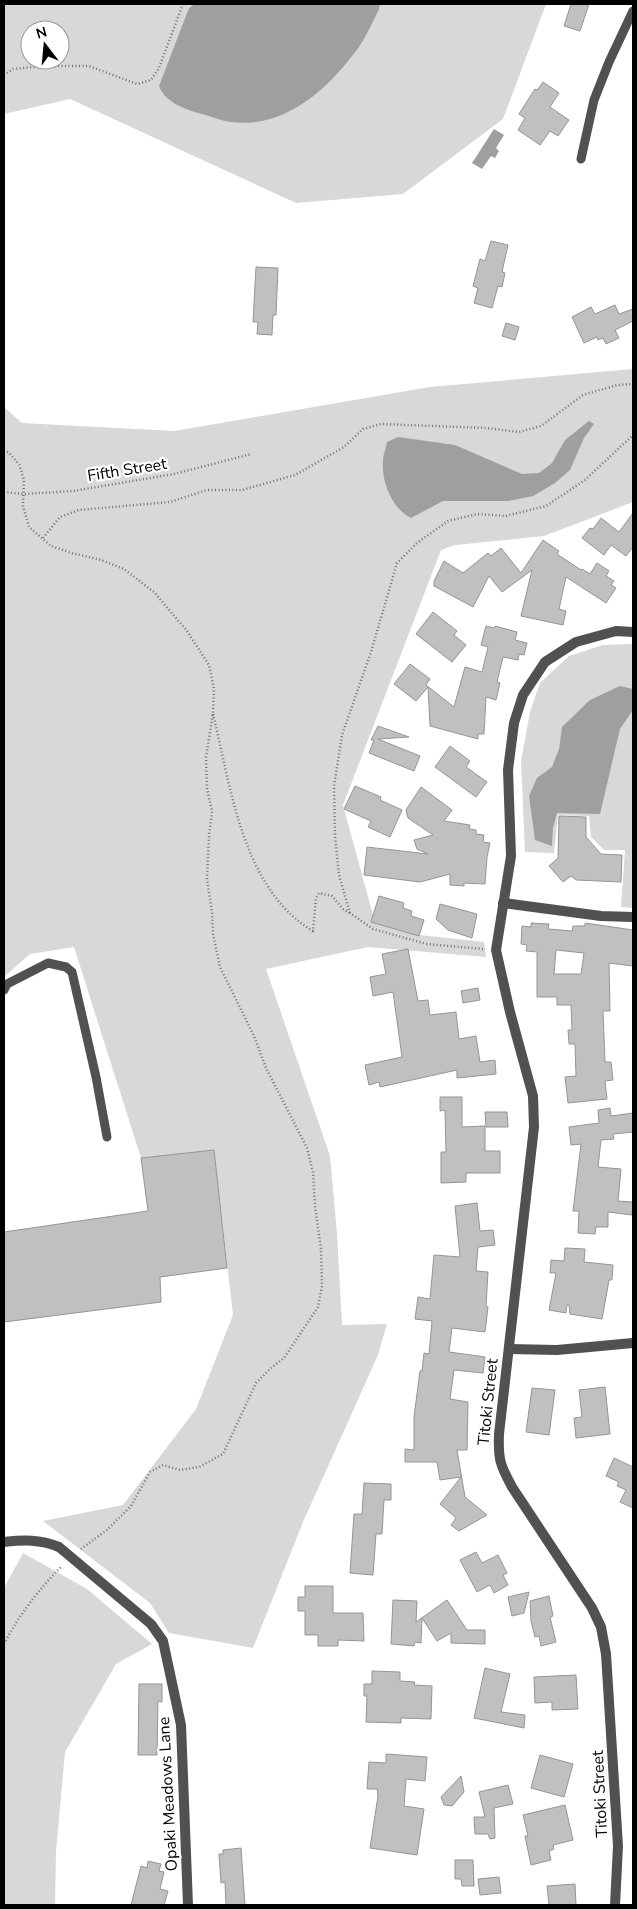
<svg xmlns="http://www.w3.org/2000/svg" width="637" height="1909" font-family="'Nunito Sans',sans-serif">
	<style>
		.green { fill: #d8d8d8; fill-rule: evenodd }
		.water { fill: #9f9f9f }
		.building { fill: #c0c0c0; stroke: #959595; fill-rule: evenodd }
		.lines { fill: none; stroke-linecap: round; stroke-linejoin: round }
		.path { stroke: #737373; stroke-width: 2.5; stroke-dasharray: 1 2.5; stroke-linecap: butt }
		.lane { stroke: #515151; stroke-width: 9 }
		.street { stroke: #515151; stroke-width: 10 }
		.labels { text-anchor: middle; dominant-baseline: central; stroke-width: 4.5; stroke-linejoin: round; paint-order: stroke }
		.street-label { font-size: 16px; fill: #000; stroke: #fff }
	</style>
	<rect width="100%" height="100%" fill="#fff"/>
	<!-- green -->
	<g class="green">
		<path d="M4 4H546L503 119 403 194 296 203 70 99 4 114ZM30 30H60V60H30Z"/>
		<path d="M633 369V502L544 536 455 545 441 550 343 805 373 915 420 935 484 942 486 957 368 947 266 969 330 1156 337 1233 342 1325 387 1324 378 1355 303 1522 253 1648 169 1633 150 1603 43 1521 123 1505 196 1409 233 1315 214 1150 141 1158 74 947 30 954 4 977V407L22 423 174 431 430 387Z"/>
		<path d="M633 644V908L621 907 625 850H604L591 837 589 816 558 815 554 853 525 852 521 761 530 712 540 683 569 656 603 645Z"/>
		<path d="M23 1553 87 1589 152 1644 116 1664 65 1752 56 1852 55 1905H4V1588Z"/>
	</g>
	<!-- water -->
	<g class="water">
		<path d="M195 4H380L379 9C373 21 367 35 359 47 329 88 286 129 231 122 222 121 213 117 205 115 188 110 166 104 159 86L189 8Z"/>
		<path d="M494 129 504 135 496 148 499 151 495 158 491 156 482 169 472 163Z"/>
		<path d="M589 421 594 424 584 438 570 470 555 483 533 496 508 501H443L411 518C392 509 381 481 383 461 383 455 386 448 387 442L398 437 455 445 522 474 539 473 552 463 565 440Z"/>
		<path d="M620 686 633 689V710L620 729 600 814 557 813 553 828 552 846 535 840 529 796 537 778 552 767 559 749 562 727 590 700Z"/>
	</g>
	<!-- building -->
	<g class="building">
		<path d="M571 4H589L580 31 564 26Z"/>
		<path d="M543 82 559 93 550 107 569 120 558 136 550 131 540 145 518 130 525 118 519 114 535 89 537 90Z"/>
		<path d="M491 241 508 245 502 272 505 273 502 287 498 286 492 308 474 303 478 288 473 286 480 259 485 261Z"/>
		<path d="M256 267 278 268 276 315H273L272 335 257 334 258 322H253Z"/>
		<path d="M615 305 619 314 633 309V321L615 330 619 338 606 344 603 338 598 340 597 337 584 343 572 317 591 307 595 314Z"/>
		<path d="M506 323 519 327 515 340 502 336Z"/>
		<path d="M633 513V547L626 556 611 545 604 555 582 538 590 528 593 529 601 518 619 532Z"/>
		<path d="M543 540 559 551 557 554 581 570 582 569 590 574 597 563 609 571 606 576 614 581 611 585 616 588 606 603 566 577 559 609 566 611 563 625 521 616 532 570 502 592 489 576 473 607 434 586V581L444 561 463 573 488 553 491 556 501 548 521 573Z"/>
		<path d="M433 612 457 631 454 635 466 645 452 662 416 634Z"/>
		<path d="M486 626 494 628 495 626 517 632 515 640 527 643 524 655 519 654 518 660 503 657 497 682 500 683 496 700 486 697 484 734H478V739L430 726 428 687 416 701 394 684 410 664 430 679 426 685 454 707 465 667 482 672 488 647 481 645Z"/>
		<path d="M378 726 409 737 378 739 420 756 414 771 369 753 374 740H371Z"/>
		<path d="M450 746 470 761 466 767 487 782 476 797 435 767Z"/>
		<path d="M355 786 381 797 380 800 402 810 390 837 368 827 371 821 344 809Z"/>
		<path d="M421 787 452 810 444 821 470 825 469 829 476 830V834L484 835 483 842 490 843 487 857 485 884 464 883V886L450 885V874L420 882 364 875 367 847 428 854 417 849 414 840 433 835 408 818 406 810Z"/>
		<path d="M559 816 586 817V837L601 854 622 855 621 882 576 880 571 876 563 882 549 866 558 858Z"/>
		<path d="M379 896 404 903 403 908 412 911 411 916 424 920 419 936 371 922Z"/>
		<path d="M440 904 477 914 472 938 448 930 436 919Z"/>
		<path d="M531 923 549 924 548 929 572 931 573 926H585V923L633 930V966L609 963 610 1011H603L605 1062H611L613 1080 605 1081 607 1099 568 1103 565 1077 576 1076 575 1044H569L568 1030H572L571 1005H557V997H537V952L526 951 527 945 521 944 522 926 531 927ZM556 950 584 953 581 974H554Z"/>
		<path d="M408 949 418 1001 428 1000 430 1015 456 1012 459 1039 476 1036 480 1062 495 1060 496 1074 457 1078V1070L380 1087 379 1082 369 1085 365 1065 402 1057 393 992 373 996 370 977 386 974 382 954Z"/>
		<path d="M478 988 480 1000 463 1003 461 991Z"/>
		<path d="M440 1097H462V1127L485 1126V1151H500V1173H466V1182L441 1183V1152H446L445 1110 440 1111Z"/>
		<path d="M610 1108 611 1116 633 1113V1132L613 1134 614 1139 601 1140 598 1167 621 1169 618 1201 633 1202 632 1215 608 1212V1227H596L595 1234 578 1233 579 1211H573L581 1144 571 1145 569 1127 599 1123 598 1110Z"/>
		<path d="M485 1112H507L508 1127H486Z"/>
		<path d="M214 1150 227 1268 160 1277 161 1302 4 1322V1232L148 1211 141 1158Z"/>
		<path d="M477 1203 480 1231 493 1230 495 1245 478 1247 476 1271 488 1272 486 1306 488 1307 485 1332 452 1328 449 1352 485 1357 483 1373 454 1370 450 1399 468 1402 467 1450H457L465 1497 487 1515 459 1531 451 1525 456 1518 440 1504 461 1477 440 1480 437 1462H405V1449L414 1450V1417L420 1371H422L424 1353 429 1354 432 1321 415 1319 418 1297 430 1299 434 1255 460 1257 455 1206Z"/>
		<path d="M565 1248 585 1249 584 1262 613 1265 612 1280H609L602 1319 570 1314 569 1305H567L566 1313 549 1310 556 1273H550L551 1260 564 1261Z"/>
		<path d="M605 1387 610 1434 576 1438 574 1418 582 1417 579 1390Z"/>
		<path d="M532 1388 555 1390 549 1435 526 1432Z"/>
		<path d="M614 1458 633 1467V1508L620 1502 626 1490 617 1486 619 1482 606 1476Z"/>
		<path d="M364 1483 391 1484V1500H384L382 1534H376L373 1575 350 1573 354 1514H362Z"/>
		<path d="M476 1552 482 1563 498 1555 507 1573 503 1575 508 1585 494 1593 490 1585 477 1592 460 1560Z"/>
		<path d="M305 1586H333V1613H363L364 1641 338 1640V1646H318V1635H305V1611H298V1597H305Z"/>
		<path d="M529 1592 524 1613 512 1616 508 1597Z"/>
		<path d="M549 1596 553 1616 550 1617 556 1642 541 1646 539 1636 535 1637 531 1621 530 1601Z"/>
		<path d="M393 1600 417 1601 416 1622 447 1600 467 1630H485V1644L451 1643V1633L437 1641 422 1618 421 1643 415 1642 414 1646 391 1644Z"/>
		<path d="M485 1668 510 1674 501 1712 525 1715 524 1728 474 1718Z"/>
		<path d="M372 1671 400 1672V1681L415 1682 414 1685 432 1686 431 1719 401 1718V1723L366 1722 367 1696H364V1684H372Z"/>
		<path d="M576 1675 578 1709 552 1710V1702L535 1703 534 1677Z"/>
		<path d="M139 1684H162V1702L158 1701 157 1755H138Z"/>
		<path d="M386 1754 427 1757 425 1781 406 1779 404 1806 424 1809 417 1855 370 1848 378 1796 377 1789H367L369 1762 386 1763Z"/>
		<path d="M540 1755 573 1764 564 1797 531 1788Z"/>
		<path d="M461 1776 464 1792 452 1806 444 1805 441 1797Z"/>
		<path d="M508 1785 513 1804 494 1808 495 1838 490 1839 488 1834H475L474 1817H485L479 1792Z"/>
		<path d="M565 1805 573 1840 553 1845 554 1849 549 1851 551 1860 531 1865 525 1836H528L523 1815Z"/>
		<path d="M241 1848 245 1905H226L225 1882 221 1883 219 1854H223V1850Z"/>
		<path d="M455 1860H473L474 1886H462L461 1879H455Z"/>
		<path d="M148 1861 161 1864 159 1871 164 1872 160 1889 168 1891 164 1905H131L141 1866 147 1868Z"/>
		<path d="M499 1877 501 1893 480 1895 478 1879Z"/>
		<path d="M575 1884 576 1905H549L547 1886Z"/>
	</g>
	<g class="lines">
		<!-- path -->
		<g class="path">
			<path d="M4 75 13 69 43 66H89L137 84 151 80 159 68 183 4"/>
			<path d="M4 450 9 453 19 464 24 480 23 506 29 527 51 546 72 553 101 560 124 569 154 592 187 631 209 665 214 689 213 713 206 757 207 789 212 811 209 836 207 879 212 913 213 934 220 967 254 1036 266 1068 307 1148 313 1172 315 1206 321 1249 322 1286 318 1307 284 1358 270 1369 256 1383 223 1454 199 1467 180 1470 163 1465 150 1472 131 1506 107 1530 81 1549"/>
			<path d="M4 492 24 494 73 491 174 474 251 454"/>
			<path d="M43 538 60 517 79 510 170 502 207 490H242L295 475 344 447 363 429 381 424 486 428 519 432 541 426 583 395 617 385 633 384"/>
			<path d="M213 714C231 787 242 889 313 931L316 898 319 893 332 896 343 909 350 913"/>
			<path d="M483 949 427 944 373 929 350 913 339 875 335 836 334 786 342 735 371 652 397 563 417 543 448 521 477 514 506 516 546 506 585 480 633 435"/>
			<path d="M4 1644C19 1615 39 1589 62 1566"/>
		</g>
		<!-- lane -->
		<g class="lane">
			<path d="M581 159 594 100 609 62 633 11"/>
			<path d="M4 990 7 984 48 963 66 967 72 972 96 1077 107 1137"/>
		</g>
		<!-- street -->
		<g class="street">
			<path d="M503 903 601 916 633 917"/>
			<path d="M509 1349 557 1350 633 1343"/>
			<path d="M4 1542C24 1540 39 1539 59 1547L151 1624 163 1641 181 1725 188 1905"/>
			<path d="M615 1905 618 1846 606 1654 601 1627 592 1608 512 1487C500 1465 498 1459 499 1434L534 1127 533 1096 510 1012 496 950 511 856 508 770 514 723 523 695 545 662 576 642 616 631 633 632"/>
		</g>
	</g>
	<g class="labels">
		<!-- street labels -->
		<g class="street-label">
			<text transform="translate(127 470) rotate(-9)">Fifth Street</text>
			<text transform="translate(488 1402) rotate(-84)">Titoki Street</text>
			<text transform="translate(168 1794) rotate(-93)">Opaki Meadows Lane</text>
			<text transform="translate(600 1794) rotate(-93)">Titoki Street</text>
		</g>
	</g>
	<!-- border -->
	<rect width="637" height="1909" fill="none" stroke="#000000" stroke-width="10"/>
	<!-- north arrow -->
	<g transform="translate(45 45) rotate(344)"><circle r="24" fill="#ffffff" stroke="#999999"/>
	<path d="M0-4L9 19L0 12L-9 19Z" fill="#000000"/>
	<text y="-8" font-size="14" font-weight="bold" text-anchor="middle" fill="#000000">N</text>
	</g>
</svg>
